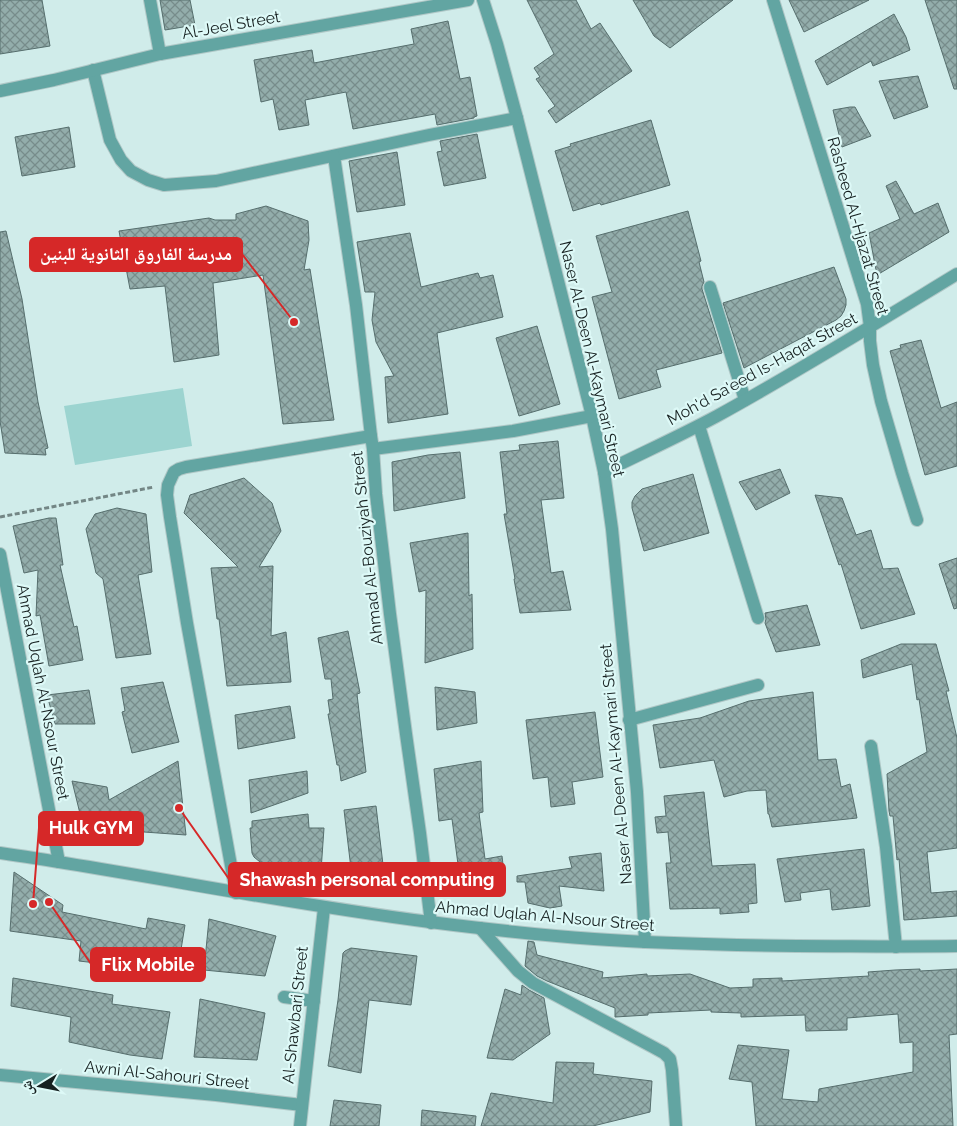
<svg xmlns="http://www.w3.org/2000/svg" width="957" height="1126" font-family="Raleway,'Noto Naskh Arabic',sans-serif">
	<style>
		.pitch { fill: #9cd4d0 }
		.building { fill: url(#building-cross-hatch); stroke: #566e6d }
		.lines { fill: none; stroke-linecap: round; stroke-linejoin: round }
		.minor-casing { stroke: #afc7c6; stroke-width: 14 }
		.path { stroke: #738685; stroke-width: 3; stroke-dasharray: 5 2.5; stroke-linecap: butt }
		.minor { stroke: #62a5a2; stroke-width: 12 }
		.labels { text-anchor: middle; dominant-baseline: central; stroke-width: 4.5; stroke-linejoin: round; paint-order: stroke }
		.street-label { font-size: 16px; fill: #162020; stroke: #ddf9f7 }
		.leader { fill: none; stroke: #d62828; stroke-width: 2 }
		.callout-dot { fill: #d62828; stroke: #ddf9f7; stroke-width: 2 }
		.callout { fill: #d62828; stroke: #d62828; stroke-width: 2 }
		.callout-label { font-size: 18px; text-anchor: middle; font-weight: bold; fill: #fff }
	</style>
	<defs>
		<pattern id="building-cross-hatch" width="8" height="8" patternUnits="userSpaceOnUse" patternTransform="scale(1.25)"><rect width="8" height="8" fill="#93adab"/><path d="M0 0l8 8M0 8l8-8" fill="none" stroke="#778c8b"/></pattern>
	</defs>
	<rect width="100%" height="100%" fill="#d0ecea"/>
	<!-- pitch -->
	<path class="pitch" d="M183 388 192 446 75 465 64 406Z"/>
	<!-- building -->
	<g class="building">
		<path d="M0 0H42L50 46 0 54Z"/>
		<path d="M160 0H190L195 25 165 30Z"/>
		<path d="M527 0H576L591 29 600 23 632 71 556 123 548 111 555 106 536 79 540 77 534 68 554 54Z"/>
		<path d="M633 0H733L670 48 654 36Z"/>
		<path d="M789 0H869L804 32Z"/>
		<path d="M925 0H957V89H954Z"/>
		<path d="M894 14 906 37 910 50 873 66 871 61 827 85 815 61Z"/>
		<path d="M448 21 460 79 470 77 477 116 474 117V118L437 125 435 114 353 129 346 92 305 100 309 125 279 130 273 99 261 102 254 60 312 50 314 63 414 44 411 29Z"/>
		<path d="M918 76 928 107 894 119 879 81Z"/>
		<path d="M850 107H855L871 136 842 147 833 110Z"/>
		<path d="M651 120 670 185 601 205 600 203 573 211 555 151 571 146 570 144Z"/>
		<path d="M69 127 75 167 22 176 15 137Z"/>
		<path d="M477 134 486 178 444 186 437 152 442 151 440 141Z"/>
		<path d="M397 152 405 205 357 212 349 161Z"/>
		<path d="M896 181 914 214 938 203 949 232 877 275 869 233 900 219 886 186Z"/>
		<path d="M266 206 308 221 309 240 304 270 310 269 334 420 283 424 263 275 213 283 219 355 174 362 165 286 130 289 119 231 209 218 215 220H236V214Z"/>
		<path d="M688 211 701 261 699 262 704 282 702 286V289L722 353 656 370 661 387 619 399 592 297 612 292 596 236Z"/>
		<path d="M6 231 22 299 38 402 48 448 45 449 46 455 5 453 0 421V232Z"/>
		<path d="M410 233 421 287 478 273 480 278 493 275 503 317 437 333 448 414 388 423 385 377 394 376 376 342 372 320 375 292H365L357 242Z"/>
		<path d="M834 267 846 299V305L844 311 841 316 836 320 744 368 723 303Z"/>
		<path d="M537 326 560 404 519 416 496 338Z"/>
		<path d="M921 340 941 408 957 402V466L925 475 890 351 901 348 900 345Z"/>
		<path d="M558 441 564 498 541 500 551 573 563 571 571 610 520 613 514 579H515L504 514H507L500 452 520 450 519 445Z"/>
		<path d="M460 452 465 498 394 511 392 462 428 455Z"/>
		<path d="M780 469 790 493 756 510 739 482Z"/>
		<path d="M693 474 709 533 644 551 632 508V502L635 496 642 489Z"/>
		<path d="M244 478 272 503 281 531 259 567 273 566 271 636 286 632 291 682 227 686 219 619H217L211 568 238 567 184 513 190 495Z"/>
		<path d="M815 495 842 498 856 535 871 530 883 569 898 568 915 614 861 629 841 564 839 565Z"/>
		<path d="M117 508 146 514 152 572 138 575 151 654 116 658 103 579 96 573 86 529 95 514Z"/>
		<path d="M49 518H56L63 565H60L74 627 77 626 83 660 49 666 40 615 36 616 38 570 24 573 13 526Z"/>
		<path d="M468 533 469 596 472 594 473 649 425 663 426 590 419 592 410 543Z"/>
		<path d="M957 558V608L954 609 939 564Z"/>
		<path d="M807 605 820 645 776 652 765 623 766 619 765 613Z"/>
		<path d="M348 631 360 693 357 694 366 772 341 781 339 765H337L328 714H330L328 700 333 699 331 679H325L318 638Z"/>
		<path d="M901 644H936L949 691H946L957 738V848L927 852 931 893 957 891V916L904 920 899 859 897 860 893 816H890L889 811 887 774 927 752 919 699 917 700 912 664 863 678 861 660Z"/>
		<path d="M163 682 179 742 132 753 122 712 125 711 121 688Z"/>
		<path d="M435 687 475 692 477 723 437 730Z"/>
		<path d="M89 690 95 724H55L47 695Z"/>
		<path d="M813 692 818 760 836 759 841 787 850 784 857 818 772 827 769 814H768L766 790 747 791 724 797 714 760 660 768 653 725 700 718 749 701Z"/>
		<path d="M290 706 295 738 238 749 235 715Z"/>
		<path d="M595 712 603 777 572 782 575 804 551 807 548 777 533 779 526 720Z"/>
		<path d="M178 761 186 835 144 832 142 825 84 830 72 781 107 787 109 800Z"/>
		<path d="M481 761 483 812 479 813 485 859 502 856 505 881 461 887 452 819 439 821 434 769Z"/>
		<path d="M307 771 308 793 251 813 249 780Z"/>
		<path d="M704 792 712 866 755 864 757 903 748 904 749 912 720 914V908L670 909 666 863H671L668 832 657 833 655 817 666 816 664 796Z"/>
		<path d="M376 806 384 873 352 877 344 810Z"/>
		<path d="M308 814 309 828H324L321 871 260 862 254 857 252 853 250 828H252V821Z"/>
		<path d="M864 849 870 906 832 910 830 889 800 893 801 900 785 902 777 859Z"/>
		<path d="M601 853 604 891 559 886 562 906 550 908 528 903 525 882H517V876L572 868 569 857Z"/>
		<path d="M14 872 63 905 62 912 146 929 148 918 185 925 178 968 106 961 105 964 79 961 81 941 10 931Z"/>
		<path d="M209 919 276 936 265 976 204 970Z"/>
		<path d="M528 941 534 942 537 955 603 972 602 978 647 974V976L690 974 730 988 753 987V979L782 978V981L869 976 868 972 895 970 920 969V971L957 969V1034L949 1035 953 1126H756L752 1082 729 1079 738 1045 789 1050 782 1099 818 1102 819 1089 913 1072V1042L900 1043 898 1014 847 1018V1030L806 1031 805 1015 741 1017V1013L711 1012V1010L648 1013V1015L615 1017V1008L547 981 537 976 525 966Z"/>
		<path d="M351 948 417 956 411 1005 369 1000 361 1073 328 1066 338 1000 343 953 345 951Z"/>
		<path d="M13 978 113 995 112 1004 170 1012 162 1059 130 1055 69 1042 71 1017 11 1006Z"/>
		<path d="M522 985 529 990 544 998 550 1034 513 1060 487 1058 505 989 521 995Z"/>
		<path d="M200 999 265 1013 257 1060 194 1057Z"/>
		<path d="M556 1062 594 1063 593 1074 652 1081 650 1112 593 1126H481L491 1093 553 1103Z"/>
		<path d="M334 1100 381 1105 379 1126H330Z"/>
		<path d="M422 1110 476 1116 475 1126H421Z"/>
	</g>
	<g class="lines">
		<!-- minor casing -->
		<g class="minor-casing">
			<g id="minor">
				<path d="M150 0 160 54"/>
				<path d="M483 0 497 44 517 118 592 416 604 472 612 529 637 792 645 942"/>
				<path d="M773 0 867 304 870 327V341L873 365 881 401 902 473 917 520"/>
				<path d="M93 70 110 140 121 160 131 171 148 180 164 185 216 181 429 135 517 118"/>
				<path d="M0 91 54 80 160 54 468 0"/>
				<path d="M334 156 356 305 371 436"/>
				<path d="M710 287 745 400"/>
				<path d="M699 426 758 618"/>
				<path d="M373 449 513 431 592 416"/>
				<path d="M604 472C642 453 680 436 717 416 799 371 878 322 957 274"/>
				<path d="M0 554 59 862"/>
				<path d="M629 720 758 685"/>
				<path d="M871 746 886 847 896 947"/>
				<path d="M0 853C144 874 286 904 430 922 485 929 539 935 594 939 662 944 729 945 797 946 851 946 904 947 957 946"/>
				<path d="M236 893 187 623 170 517 167 495 168 485 174 472 179 469 186 467 371 436 373 449 376 494 390 614 406 734 420 833 431 923"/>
				<path d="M480 928 518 971 533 983 653 1047 664 1053 670 1059 672 1070 676 1126"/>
				<path d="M284 997 314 1001"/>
				<path d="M0 1075 216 1095 302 1105"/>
				<path d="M300 1126 324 908"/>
			</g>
		</g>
		<!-- path -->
		<path class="path" d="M0 517 154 487"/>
		<!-- minor -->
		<use href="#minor" class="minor"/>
	</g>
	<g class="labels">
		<!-- street labels -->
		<g class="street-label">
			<text transform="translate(231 25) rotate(-10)">Al-Jeel Street</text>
			<text transform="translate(858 226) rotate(74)">Rasheed Al-Hjazat Street</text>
			<text transform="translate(592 359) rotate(77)">Naser Al-Deen Al-Kaymari Street</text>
			<text transform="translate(762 369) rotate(-29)">Moh'd Sa'eed Is-Haqat Street</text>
			<text transform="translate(367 548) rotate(-96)">Ahmad Al-Bouziyah Street</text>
			<text transform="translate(43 692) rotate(79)">Ahmad Uqlah Al-Nsour Street</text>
			<text transform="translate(616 764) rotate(-95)">Naser Al-Deen Al-Kaymari Street</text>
			<text transform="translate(545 916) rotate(5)">Ahmad Uqlah Al-Nsour Street</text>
			<text transform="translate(295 1015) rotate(-84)">Al-Shawbari Street</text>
			<text transform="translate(167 1075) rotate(6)">Awni Al-Sahouri Street</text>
		</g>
	</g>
	<!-- callouts -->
	<path class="leader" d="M294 322L242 254M33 904L39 828M179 808L229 879M49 902L91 964"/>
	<g class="callout-dot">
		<circle cx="294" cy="322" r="5"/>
		<circle cx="33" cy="904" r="5"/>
		<circle cx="179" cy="808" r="5"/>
		<circle cx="49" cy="902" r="5"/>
	</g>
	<g class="callout">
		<rect x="30" y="238" width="212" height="33" rx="5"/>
		<rect x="39" y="812" width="104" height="33" rx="5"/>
		<rect x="229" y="863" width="276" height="33" rx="5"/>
		<rect x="91" y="948" width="114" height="33" rx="5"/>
	</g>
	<g class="callout-label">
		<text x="136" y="260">مدرسة الفاروق الثانوية للبنين</text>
		<text x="91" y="834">Hulk GYM</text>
		<text x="367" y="886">Shawash personal computing</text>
		<text x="148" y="971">Flix Mobile</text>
	</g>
	<!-- north arrow -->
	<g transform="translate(40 1086) rotate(260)" stroke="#ddf9f7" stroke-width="4" paint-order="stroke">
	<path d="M0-4L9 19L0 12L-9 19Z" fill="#162020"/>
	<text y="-8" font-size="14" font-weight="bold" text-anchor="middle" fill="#162020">ش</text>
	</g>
</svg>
